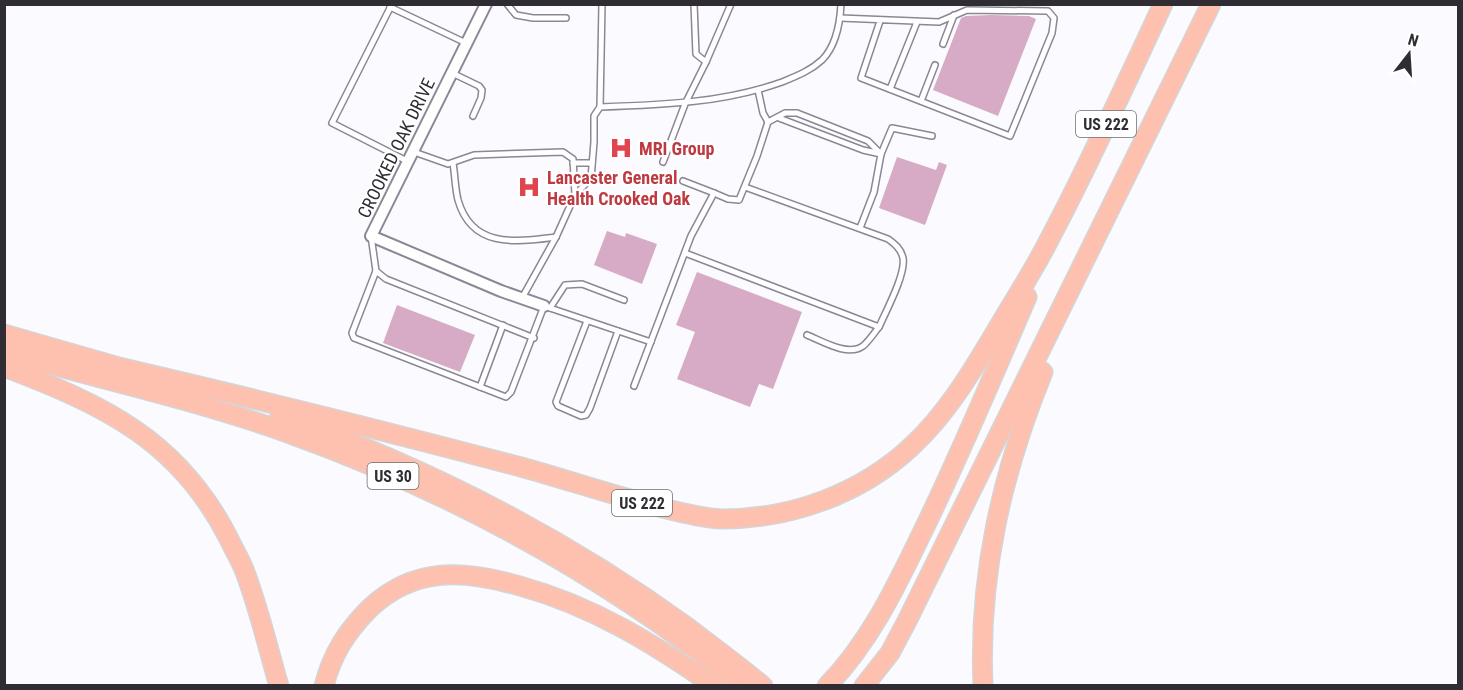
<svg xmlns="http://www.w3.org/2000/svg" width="1463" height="690" font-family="'Roboto Condensed',sans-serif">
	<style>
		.building { fill: #d7abc5 }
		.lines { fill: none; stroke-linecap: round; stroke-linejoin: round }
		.service-casing { stroke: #8c8696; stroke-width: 8 }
		.minor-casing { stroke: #8c8696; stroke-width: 14 }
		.motorway-casing { stroke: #d5d5d6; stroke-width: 21 }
		.service { stroke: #fff; stroke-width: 5 }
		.minor { stroke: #fff; stroke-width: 10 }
		.motorway { stroke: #fec0af; stroke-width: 18 }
		.labels { text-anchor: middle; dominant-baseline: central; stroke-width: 4.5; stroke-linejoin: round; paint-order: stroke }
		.shield { fill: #fff; stroke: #6d6c70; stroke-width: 1.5 }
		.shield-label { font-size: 16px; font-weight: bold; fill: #2f2d33 }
		.street-label { font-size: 18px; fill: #2f2d33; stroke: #fff }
		.health-label { font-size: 18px; font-weight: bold; fill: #be3a42; stroke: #fff; text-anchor: start }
	</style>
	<rect width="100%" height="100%" fill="#fbfafe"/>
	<!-- building -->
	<g class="building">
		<path d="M991 15 1029 16 1036 19 998 116 933 90 961 18 966 16Z"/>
		<path d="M897 157 936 170 939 162 947 165 925 225 879 208Z"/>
		<path d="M607 231 625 237 626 233 657 244 642 284 594 265Z"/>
		<path d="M697 272 802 312 773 389 759 384 750 407 677 379 695 332 676 325Z"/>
		<path d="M397 305 475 335 460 372 383 343Z"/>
	</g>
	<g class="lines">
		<!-- service casing -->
		<g class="service-casing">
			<g id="service">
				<path d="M392 4 332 123 407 161"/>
				<path d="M507 4 516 15 533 18H566"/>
				<path d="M602 4 600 107C661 105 723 103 782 82 797 76 810 71 822 60 836 46 840 24 841 4"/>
				<path d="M694 4 696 54 706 62"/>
				<path d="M390 7 466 43"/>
				<path d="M840 18 939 22 967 10 1048 11 1054 18 1052 33 1010 136 861 78 880 21"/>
				<path d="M943 44 954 15"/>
				<path d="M452 73 479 86 482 90 481 98 473 116"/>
				<path d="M890 89 917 22"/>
				<path d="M758 90 763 113 768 122"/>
				<path d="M921 101 935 65"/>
				<path d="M414 152 448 164 474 155 563 152 573 159 575 195"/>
				<path d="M663 162 685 104 706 62 731 4"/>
				<path d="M453 163C455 175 455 188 458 200 472 249 516 242 556 237"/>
				<path d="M573 163H592"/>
				<path d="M683 181 714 193"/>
				<path d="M860 228 874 192 881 154 892 128 932 136"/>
				<path d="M371 236 376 271 352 333 354 338 506 397 511 392 544 306 651 342"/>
				<path d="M685 253 879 327C886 311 906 274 903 258 901 249 895 244 888 239L745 187"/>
				<path d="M376 271 386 279 534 338"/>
				<path d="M522 298 556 237 575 195 591 178 594 142V116L600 107"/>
				<path d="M550 308 565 285 582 284 624 300"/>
				<path d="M587 321 556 402 558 406 581 416 586 415 590 408 618 331"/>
				<path d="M807 335C822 341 848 357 863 346 869 341 874 333 879 327"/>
				<path d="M634 386 691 236 714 193 728 199 739 200 757 156 768 122 785 113H797L868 141 881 154 863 150 779 118"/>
				<path d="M480 387 503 325"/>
			</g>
		</g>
		<!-- minor casing -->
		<g class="minor-casing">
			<path id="minor" d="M486 4 371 236 501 291 544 306"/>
		</g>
		<!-- motorway casing -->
		<g class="motorway-casing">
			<g id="motorway">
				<path d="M4 334 133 371"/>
				<path d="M4 352C99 379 196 400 288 433 452 492 607 577 743 686"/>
				<path d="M4 367C104 405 179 440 229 539 234 550 241 561 245 572 259 609 268 648 279 686"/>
				<path d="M123 368C256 399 389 432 521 467 568 480 615 496 663 508 682 513 702 518 722 519 791 519 861 494 912 446 951 410 978 361 1005 316 1020 291 1036 266 1049 240 1090 163 1126 83 1163 4"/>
				<path d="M280 415C425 467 562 536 687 627 712 646 738 665 763 686"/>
				<path d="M324 686C332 654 347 631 370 608 415 566 464 570 520 586 592 606 653 643 714 686"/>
				<path d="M827 686C868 644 894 591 919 539 958 460 992 378 1027 297"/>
				<path d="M864 686 890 653 907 621 1211 4"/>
				<path d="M983 686C978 576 1002 473 1043 372"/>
			</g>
		</g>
		<!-- service -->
		<use href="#service" class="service"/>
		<!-- minor -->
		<use href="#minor" class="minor"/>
		<!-- motorway -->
		<use href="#motorway" class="motorway"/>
	</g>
	<!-- icons -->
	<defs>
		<g id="hospital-bare" transform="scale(1.8)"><path d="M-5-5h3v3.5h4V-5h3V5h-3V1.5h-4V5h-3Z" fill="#e0444e" stroke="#fff" stroke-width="2.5" paint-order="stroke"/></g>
	</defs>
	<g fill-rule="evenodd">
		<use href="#hospital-bare" x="621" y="148"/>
		<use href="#hospital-bare" x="529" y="187"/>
	</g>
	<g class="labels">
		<!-- shield labels -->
		<g class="shield">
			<rect x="1076" y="111" width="60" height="26" rx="4.5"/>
			<rect x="367.5" y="463" width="51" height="26" rx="4.5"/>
			<rect x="612" y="490" width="60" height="26" rx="4.5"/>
		</g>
		<g class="shield-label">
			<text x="1106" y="124">US 222</text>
			<text x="393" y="476">US 30</text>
			<text x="642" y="503">US 222</text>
		</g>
		<!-- street labels -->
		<g class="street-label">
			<text transform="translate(396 148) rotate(-64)">CROOKED OAK DRIVE</text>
		</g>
		<!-- health labels -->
		<g class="health-label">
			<text x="639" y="148">MRI Group</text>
			<text x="547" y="177">Lancaster General<tspan x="547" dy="21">Health Crooked Oak</tspan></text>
		</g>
	</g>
	<!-- border -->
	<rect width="1463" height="690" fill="none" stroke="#2f2d33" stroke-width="12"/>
	<!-- north arrow -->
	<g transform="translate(1409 54) rotate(17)" stroke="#ffffff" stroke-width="4.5" paint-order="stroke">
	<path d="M0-4.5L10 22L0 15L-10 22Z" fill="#2f2d33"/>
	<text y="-9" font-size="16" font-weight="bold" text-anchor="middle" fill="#2f2d33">N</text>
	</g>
</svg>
